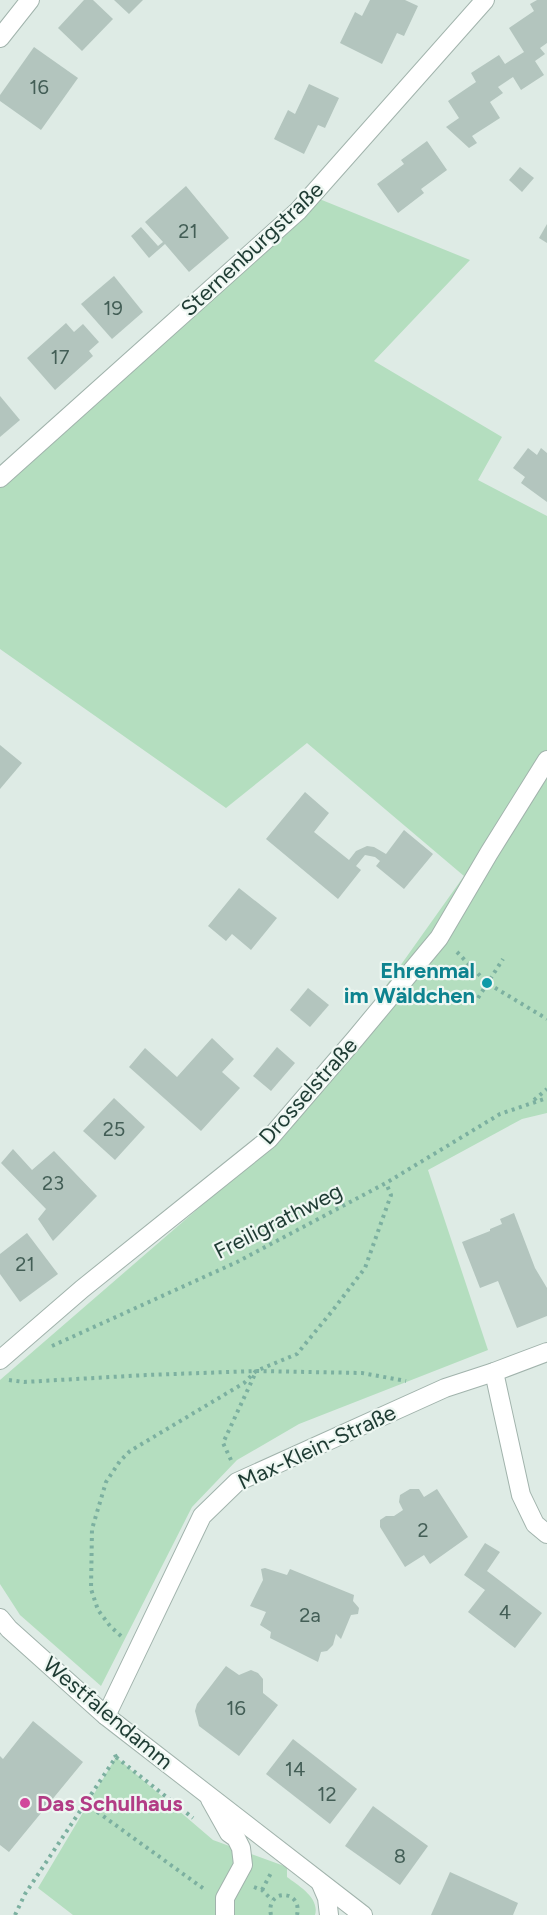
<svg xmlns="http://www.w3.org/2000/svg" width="547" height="1915" font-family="Figtree,sans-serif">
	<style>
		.green { fill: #b4debf }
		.building { fill: #b3c5be }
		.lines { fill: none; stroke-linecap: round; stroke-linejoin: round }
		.minor-casing { stroke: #a1b3ac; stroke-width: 20 }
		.path { stroke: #7cb0a0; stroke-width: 4; stroke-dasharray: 3 4.5; stroke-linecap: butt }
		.minor { stroke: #fff; stroke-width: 18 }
		.culture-dot { fill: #0f9aa8; stroke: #eef7f2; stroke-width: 2 }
		.hotel-dot { fill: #d1479c; stroke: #eef7f2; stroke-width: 2 }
		.labels { text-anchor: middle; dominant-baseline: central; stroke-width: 4.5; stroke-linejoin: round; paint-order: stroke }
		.number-label { font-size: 20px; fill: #435e56 }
		.street-label { font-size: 22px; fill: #1e3b33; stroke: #eef7f2 }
		.culture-label { font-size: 22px; font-weight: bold; fill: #0d838f; stroke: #eef7f2; text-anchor: end }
		.hotel-label { font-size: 22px; font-weight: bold; fill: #b23c85; stroke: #eef7f2; text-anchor: start }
	</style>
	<rect width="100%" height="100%" fill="#deebe5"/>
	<!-- green -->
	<g class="green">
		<path d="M312 196 470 260 374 361 502 437 478 480 547 516V1113L522 1119 428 1170 488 1350 299 1424 237 1460 192 1507 101 1686 20 1615 0 1584V1380L275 1142 464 876 307 743 226 808 0 649V480Z"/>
		<path d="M116 1757 213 1840 287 1867V1877C299 1886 320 1898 315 1915H73L38 1888Z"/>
	</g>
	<!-- building -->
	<g class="building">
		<path d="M84 0H93L113 19 82 51 58 28Z"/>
		<path d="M114 0H143L129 14Z"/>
		<path d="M370 0H405L418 6 404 36 397 33 382 64 340 43 355 12 362 16Z"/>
		<path d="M537 0H547V43L540 48 545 54 535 61 544 75 521 90 513 77 498 87 503 93 490 102 500 118 472 136 477 143 469 148 446 127 459 118 448 101 476 82 471 73 499 55 505 64 524 52 509 28 534 11 530 4Z"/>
		<path d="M34 47 78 78 41 130 0 101V95Z"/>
		<path d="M309 84 339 98 325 128 318 125 304 154 274 139 288 110 295 114Z"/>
		<path d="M427 141 447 170 421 189 424 193 398 213 377 184 404 164 401 160Z"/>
		<path d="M520 167 534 178 522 192 509 180Z"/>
		<path d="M186 186 229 238 189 272 165 244 149 258 131 236 141 227 158 246 163 242 145 222Z"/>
		<path d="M547 224V243L539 238Z"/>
		<path d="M114 276 143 312 112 339 81 304Z"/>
		<path d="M66 323 74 332 83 324 99 342 89 351 93 356 55 390 27 358Z"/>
		<path d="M0 396 20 420 0 437Z"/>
		<path d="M528 448 537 455 541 448 547 453V502L521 483 525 477 513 468Z"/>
		<path d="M0 745 22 763 0 789Z"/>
		<path d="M305 792 329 813 314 832 349 860 356 851 367 846 374 847 386 854 404 830 433 854 404 889 376 866 380 861 375 857 365 855 356 866 361 870 338 899 266 839Z"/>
		<path d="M239 888 277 918 251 950 232 934 226 941 208 926Z"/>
		<path d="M308 988 329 1005 310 1027 290 1010Z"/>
		<path d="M212 1038 234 1059 222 1072 240 1088 201 1131 129 1067 145 1048 177 1077Z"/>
		<path d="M277 1047 295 1063 271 1091 253 1076Z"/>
		<path d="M114 1098 145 1127 115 1160 83 1131Z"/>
		<path d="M13 1149 32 1170 54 1151 97 1196 53 1241 38 1219 46 1209 1 1163Z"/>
		<path d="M514 1213 535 1268 547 1288V1316L517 1328 498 1281 480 1288 462 1242 490 1231V1229L502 1224 500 1219Z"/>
		<path d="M27 1233 58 1274 20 1302 0 1274V1254Z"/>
		<path d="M410 1489H419L424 1497 437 1489 468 1537 430 1564 424 1555 405 1567 380 1527V1520L386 1516H394L403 1510 399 1502 400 1495Z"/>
		<path d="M485 1543 500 1552 487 1571 542 1613 515 1648 468 1612 485 1590 464 1575Z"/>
		<path d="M265 1568 287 1575 290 1569 354 1595 353 1601 359 1608 358 1614 351 1615 341 1639 336 1634 333 1645 327 1651 321 1652 318 1662 270 1638 271 1632 260 1625 266 1612 250 1606 263 1580 261 1569Z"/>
		<path d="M226 1666 239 1675 251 1670 258 1673 263 1679V1693L278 1705 239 1756 199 1726 195 1711 197 1704Z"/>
		<path d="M33 1721 83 1762 9 1852 0 1845V1756L3 1759Z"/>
		<path d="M293 1739 357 1789 330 1824 266 1774Z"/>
		<path d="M373 1806 428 1846 400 1885 345 1846Z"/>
		<path d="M450 1872 518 1903 513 1915H431Z"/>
	</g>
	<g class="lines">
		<!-- minor casing -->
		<g class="minor-casing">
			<g id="minor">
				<path d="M0 38 30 0"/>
				<path d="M0 478 298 211 485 0"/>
				<path d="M0 1360 82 1289 269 1139 355 1039 439 938 489 853 547 760"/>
				<path d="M494 1372 521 1495 535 1524 547 1534"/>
				<path d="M0 1618 9 1629 106 1716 363 1915"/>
				<path d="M106 1716 202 1516 237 1482 445 1388 494 1372 547 1352"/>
				<path d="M210 1799 229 1833 236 1838 241 1848 243 1865 225 1898V1915"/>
				<path d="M321 1884 327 1898 329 1915"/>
			</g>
		</g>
		<!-- path -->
		<g class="path">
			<path d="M457 952 487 983 547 1019"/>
			<path d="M478 998 503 959"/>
			<path d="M534 1100 547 1089"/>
			<path d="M52 1346 237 1262 386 1183 500 1114 547 1098"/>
			<path d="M9 1380 24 1382 146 1375 256 1371 362 1373 406 1381"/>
			<path d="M231 1460 223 1443 255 1374"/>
			<path d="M121 1636 110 1626 98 1610 91 1589 92 1529 106 1482 120 1461 130 1451 244 1383 256 1371 297 1354 333 1310 365 1268 391 1195 386 1183"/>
			<path d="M116 1757 193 1818"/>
			<path d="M85 1803 204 1889"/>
			<path d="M254 1887 262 1890 272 1900"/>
			<path d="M262 1890 272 1871"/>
			<path d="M15 1915 25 1894 116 1757 114 1752"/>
			<path d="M271 1915C265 1888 303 1889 297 1915"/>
		</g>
		<!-- minor -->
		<use href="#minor" class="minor"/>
	</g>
	<!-- markers -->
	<circle class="culture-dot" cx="487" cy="983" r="6"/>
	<circle class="hotel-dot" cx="25" cy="1803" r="6"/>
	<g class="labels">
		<!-- number labels -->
		<g class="number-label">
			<text x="39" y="87">16</text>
			<text x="188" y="231">21</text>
			<text x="113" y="308">19</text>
			<text x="60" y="357">17</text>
			<text x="114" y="1129">25</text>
			<text x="53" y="1183">23</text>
			<text x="25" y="1264">21</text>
			<text x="423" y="1530">2</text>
			<text x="505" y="1612">4</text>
			<text x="310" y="1615">2a</text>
			<text x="236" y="1708">16</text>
			<text x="295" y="1769">14</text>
			<text x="327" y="1794">12</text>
			<text x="400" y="1856">8</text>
		</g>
		<!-- street labels -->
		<g class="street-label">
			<text transform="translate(252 249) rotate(-43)">Sternenburgstraße</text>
			<text transform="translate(308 1091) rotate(-48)">Drosselstraße</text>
			<text transform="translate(278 1221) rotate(-27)">Freiligrathweg</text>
			<text transform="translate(317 1447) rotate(-25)">Max-Klein-Straße</text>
			<text transform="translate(108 1713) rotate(40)">Westfalendamm</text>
		</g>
		<!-- culture labels -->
		<g class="culture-label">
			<text x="475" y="970">Ehrenmal<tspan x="475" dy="25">im Wäldchen</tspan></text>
		</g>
		<!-- hotel labels -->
		<g class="hotel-label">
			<text x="37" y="1803">Das Schulhaus</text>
		</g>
	</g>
</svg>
